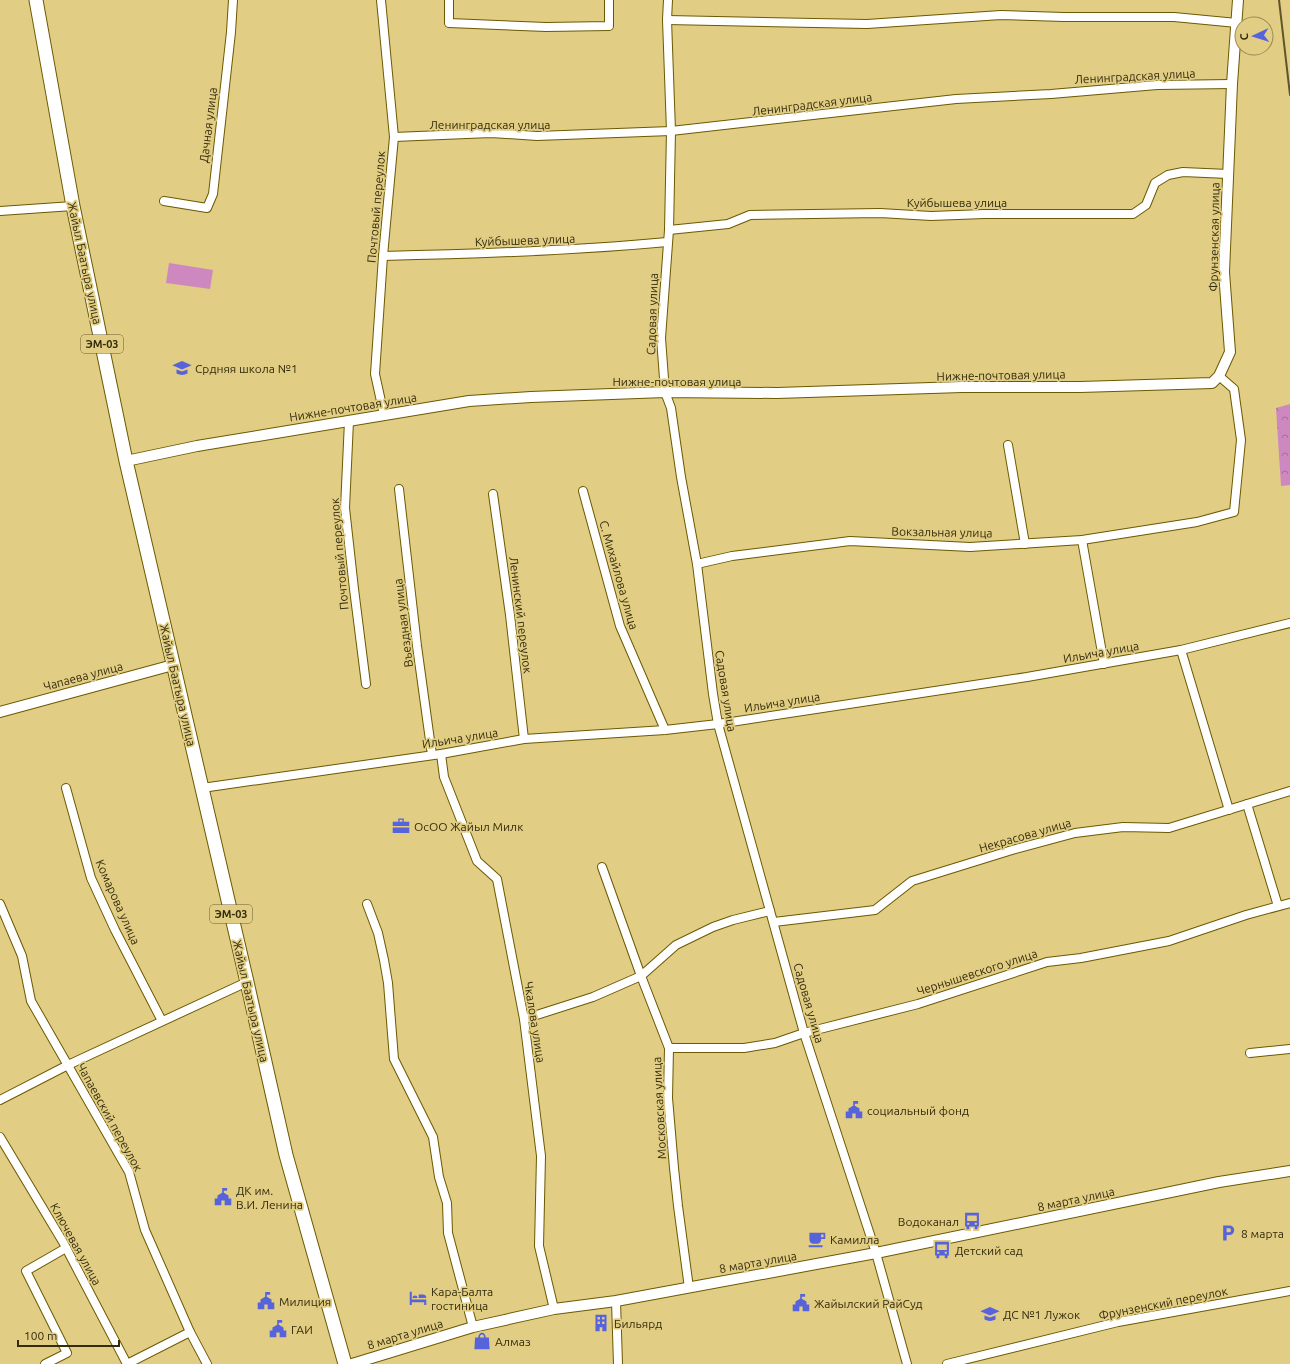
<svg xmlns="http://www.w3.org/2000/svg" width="1290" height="1364" font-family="Ubuntu,sans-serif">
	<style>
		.grass { fill: #cd88bf }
		.forest { fill: url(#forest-crowns) }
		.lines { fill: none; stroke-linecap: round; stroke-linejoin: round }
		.minor-casing { stroke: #6c5900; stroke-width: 10 }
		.tertiary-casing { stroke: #6c5900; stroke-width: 12 }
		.trunk-casing { stroke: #6c5900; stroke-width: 15 }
		.minor { stroke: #fff; stroke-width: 8 }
		.tertiary { stroke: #fff; stroke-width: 10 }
		.trunk { stroke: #fff; stroke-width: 13 }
		.rail { stroke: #5f542a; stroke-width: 2 }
		.labels { text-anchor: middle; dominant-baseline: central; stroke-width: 3.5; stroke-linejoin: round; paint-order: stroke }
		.shield { fill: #e1cd83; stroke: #685c30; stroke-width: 1 }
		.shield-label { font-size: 11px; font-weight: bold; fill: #342c0d }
		.street-label { font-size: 12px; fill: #342c0d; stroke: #e1cd83 }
		.poi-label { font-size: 12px; fill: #342c0d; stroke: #e1cd83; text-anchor: start }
	</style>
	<defs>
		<pattern id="forest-crowns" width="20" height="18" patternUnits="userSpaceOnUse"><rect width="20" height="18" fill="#cd88bf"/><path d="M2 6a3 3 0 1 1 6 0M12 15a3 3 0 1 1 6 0" fill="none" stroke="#a76f9a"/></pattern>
	</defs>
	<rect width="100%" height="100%" fill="#e1cd83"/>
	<!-- grass -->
	<path class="grass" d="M169 263 213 270 210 289 166 283Z"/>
	<!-- forest -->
	<path class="forest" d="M1290 404V485L1281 486 1276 408Z"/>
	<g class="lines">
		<!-- minor casing -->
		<g class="minor-casing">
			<g id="minor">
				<path d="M381 0 394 137 383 256 375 374 384 415"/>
				<path d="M449 0V23L546 27 609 26V0"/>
				<path d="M668 0 667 20 671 131 669 230 661 338 665 392 671 408 681 477 697 564 713 694 718 724 804 1033 876 1253 907 1364"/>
				<path d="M667 20 867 24 1001 15 1064 17H1174L1237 23"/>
				<path d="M394 137 491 133 537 136 671 131 956 99 1051 94 1157 85 1232 84"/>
				<path d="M164 201 207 208 213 194 231 32 233 0"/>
				<path d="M0 211 73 206"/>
				<path d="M669 230 728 224 750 215 880 213 931 216 984 214H1133L1146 205 1155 183 1168 175 1183 172 1228 174"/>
				<path d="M383 256C479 254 572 251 667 242"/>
				<path d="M349 421 345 508 354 589 366 684"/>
				<path d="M1008 445 1025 544"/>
				<path d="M399 489 417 646 432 755"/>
				<path d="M583 491 620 626 665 730"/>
				<path d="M493 494 510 615 524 739"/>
				<path d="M1082 540 1104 664"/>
				<path d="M697 564 732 556 850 541 970 547 1082 540 1197 522 1234 512 1241 440 1234 389 1219 376"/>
				<path d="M1181 650 1229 810"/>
				<path d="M441 754 444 777 477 861 497 879 524 1019 541 1156 539 1246 554 1309"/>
				<path d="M66 788 91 878 115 930 162 1021"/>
				<path d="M202 788 441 754 524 739 665 730 718 724 1027 677 1181 650 1290 623"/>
				<path d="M1247 804 1278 906"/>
				<path d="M602 867 641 976 669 1048 668 1098 674 1168 678 1206 689 1288"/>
				<path d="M0 904 22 956 31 1001 129 1172 145 1230 190 1332 207 1364"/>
				<path d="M367 904 378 933 384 960 388 983 394 1059 433 1137 439 1177 447 1203 448 1233 473 1327"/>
				<path d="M774 922 875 910 912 881 1012 850 1075 833 1123 827 1169 828 1290 791"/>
				<path d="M524 1019 593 997 641 976 676 945 713 927 733 920 770 911"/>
				<path d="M669 1048H744L775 1043 804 1033 918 1004 1047 962 1081 958 1169 941 1246 915 1290 903"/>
				<path d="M1250 1053 1290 1049"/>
				<path d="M0 1100 68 1065 247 982"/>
				<path d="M0 1137 63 1242 127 1364"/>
				<path d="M616 1301 618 1364"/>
				<path d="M45 1364 67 1353 26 1271 66 1248"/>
				<path d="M127 1364 190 1332"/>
				<path d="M947 1364 1118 1322 1290 1291"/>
			</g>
		</g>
		<!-- tertiary casing -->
		<g class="tertiary-casing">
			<g id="tertiary">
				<path d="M126 461 197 446 469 401 531 397 665 392 777 393 962 387H1080L1212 383 1219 376 1230 352 1224 272 1232 84 1238 0"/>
				<path d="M0 712 173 665"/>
				<path d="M352 1364 473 1327 554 1309 616 1301 876 1253 1219 1182 1290 1171"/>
			</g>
		</g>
		<!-- trunk casing -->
		<g class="trunk-casing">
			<path id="trunk" d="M36 0 73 206 126 461 247 982 286 1155 345 1364"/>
		</g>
		<!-- minor -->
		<use href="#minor" class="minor"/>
		<!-- tertiary -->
		<use href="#tertiary" class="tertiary"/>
		<!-- trunk -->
		<use href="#trunk" class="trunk"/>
		<!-- rail -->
		<path class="rail" d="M1279 0 1290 95"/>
	</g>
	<!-- icons -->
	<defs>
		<g id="school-bare" transform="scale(1.38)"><path d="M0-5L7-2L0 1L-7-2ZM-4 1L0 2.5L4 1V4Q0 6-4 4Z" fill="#5763da" stroke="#e1cd83" stroke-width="2.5" paint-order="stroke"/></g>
		<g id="office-bare" transform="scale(1.38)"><path d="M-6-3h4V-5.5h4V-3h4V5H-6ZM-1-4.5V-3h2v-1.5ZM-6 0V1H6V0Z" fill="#5763da" stroke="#e1cd83" stroke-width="2.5" paint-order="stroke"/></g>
		<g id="civic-bare" transform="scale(1.38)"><path d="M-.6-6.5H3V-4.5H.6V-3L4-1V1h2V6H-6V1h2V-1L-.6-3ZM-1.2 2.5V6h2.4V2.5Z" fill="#5763da" stroke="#e1cd83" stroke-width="2.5" paint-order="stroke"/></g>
		<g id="bus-bare" transform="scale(1.38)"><path d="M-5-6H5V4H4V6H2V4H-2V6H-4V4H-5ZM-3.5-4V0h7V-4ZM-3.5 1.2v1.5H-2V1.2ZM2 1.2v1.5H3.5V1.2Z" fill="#5763da" stroke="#e1cd83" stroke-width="2.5" paint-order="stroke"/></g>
		<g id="parking-bare" transform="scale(1.38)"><path d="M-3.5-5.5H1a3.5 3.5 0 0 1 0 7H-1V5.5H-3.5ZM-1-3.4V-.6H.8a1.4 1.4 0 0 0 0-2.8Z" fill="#5763da" stroke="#e1cd83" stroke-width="2.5" paint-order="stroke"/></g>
		<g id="cafe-bare" transform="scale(1.38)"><path d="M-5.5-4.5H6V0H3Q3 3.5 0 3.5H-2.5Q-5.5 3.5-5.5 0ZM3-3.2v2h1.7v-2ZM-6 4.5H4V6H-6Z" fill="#5763da" stroke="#e1cd83" stroke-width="2.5" paint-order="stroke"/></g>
		<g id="hotel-bare" transform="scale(1.38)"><path d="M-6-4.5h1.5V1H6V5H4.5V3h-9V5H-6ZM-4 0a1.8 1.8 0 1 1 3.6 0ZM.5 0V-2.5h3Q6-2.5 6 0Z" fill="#5763da" stroke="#e1cd83" stroke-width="2.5" paint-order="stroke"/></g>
		<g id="building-bare" transform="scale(1.38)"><path d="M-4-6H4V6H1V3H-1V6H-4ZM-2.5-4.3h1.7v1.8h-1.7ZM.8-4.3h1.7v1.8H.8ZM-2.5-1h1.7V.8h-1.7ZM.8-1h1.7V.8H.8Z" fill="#5763da" stroke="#e1cd83" stroke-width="2.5" paint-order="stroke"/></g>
		<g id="shop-bare" transform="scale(1.38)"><path d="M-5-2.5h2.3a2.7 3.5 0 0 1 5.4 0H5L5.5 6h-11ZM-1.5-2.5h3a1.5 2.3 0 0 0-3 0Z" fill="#5763da" stroke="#e1cd83" stroke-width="2.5" paint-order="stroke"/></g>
	</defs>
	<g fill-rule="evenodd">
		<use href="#school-bare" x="182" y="368"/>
		<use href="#office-bare" x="401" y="826"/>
		<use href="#civic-bare" x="854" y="1110"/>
		<use href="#civic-bare" x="223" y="1197"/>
		<use href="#bus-bare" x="972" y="1221"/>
		<use href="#parking-bare" x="1228" y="1233"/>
		<use href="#cafe-bare" x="817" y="1239"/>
		<use href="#bus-bare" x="942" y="1250"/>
		<use href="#hotel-bare" x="418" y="1298"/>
		<use href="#civic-bare" x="266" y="1301"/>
		<use href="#civic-bare" x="801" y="1303"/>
		<use href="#school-bare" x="990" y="1314"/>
		<use href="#building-bare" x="601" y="1323"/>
		<use href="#civic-bare" x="278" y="1329"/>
		<use href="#shop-bare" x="482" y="1341"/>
	</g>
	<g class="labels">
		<!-- shield labels -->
		<g class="shield">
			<rect x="81" y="335" width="42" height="18" rx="3"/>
			<rect x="210" y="905" width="42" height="18" rx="3"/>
		</g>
		<g class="shield-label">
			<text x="102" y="344">ЭМ-03</text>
			<text x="231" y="914">ЭМ-03</text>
		</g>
		<!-- street labels -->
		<g class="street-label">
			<text transform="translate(1135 76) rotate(-3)">Ленинградская улица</text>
			<text transform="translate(812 104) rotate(-7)">Ленинградская улица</text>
			<text x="490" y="124">Ленинградская улица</text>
			<text transform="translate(208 125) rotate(-83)">Дачная улица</text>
			<text x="957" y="202">Куйбышева улица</text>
			<text transform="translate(376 207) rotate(-85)">Почтовый переулок</text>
			<text transform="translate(1214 237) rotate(-89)">Фрунзенская улица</text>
			<text transform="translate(525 240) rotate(-2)">Куйбышева улица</text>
			<text transform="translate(85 263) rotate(78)">Жайыл Баатыра улица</text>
			<text transform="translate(652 314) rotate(-88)">Садовая улица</text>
			<text transform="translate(1001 375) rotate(-1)">Нижне-почтовая улица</text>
			<text x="677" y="381">Нижне-почтовая улица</text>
			<text transform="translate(353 407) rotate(-9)">Нижне-почтовая улица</text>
			<text transform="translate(942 532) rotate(1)">Вокзальная улица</text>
			<text transform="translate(339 554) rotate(-95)">Почтовый переулок</text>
			<text transform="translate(619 575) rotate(74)">С. Михайлова улица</text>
			<text transform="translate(521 615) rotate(83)">Ленинский переулок</text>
			<text transform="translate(403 623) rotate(-97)">Въездная улица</text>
			<text transform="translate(1101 652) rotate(-10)">Ильича улица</text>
			<text transform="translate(83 676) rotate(-15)">Чапаева улица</text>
			<text transform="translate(178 685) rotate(77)">Жайыл Баатыра улица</text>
			<text transform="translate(726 691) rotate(81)">Садовая улица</text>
			<text transform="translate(782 702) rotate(-9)">Ильича улица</text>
			<text transform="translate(460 738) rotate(-9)">Ильича улица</text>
			<text transform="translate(1025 835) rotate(-16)">Некрасова улица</text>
			<text transform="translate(118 902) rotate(66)">Комарова улица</text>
			<text transform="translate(977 972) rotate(-18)">Чернышевского улица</text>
			<text transform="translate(251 1001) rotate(77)">Жайыл Баатыра улица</text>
			<text transform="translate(809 1003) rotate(74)">Садовая улица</text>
			<text transform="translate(535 1022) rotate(81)">Чкалова улица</text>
			<text transform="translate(659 1108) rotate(-93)">Московская улица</text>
			<text transform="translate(110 1117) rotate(61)">Чапаевский переулок</text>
			<text transform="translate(1076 1199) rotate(-12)">8 марта улица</text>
			<text transform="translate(76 1244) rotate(61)">Ключевая улица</text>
			<text transform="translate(758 1262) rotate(-10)">8 марта улица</text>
			<text transform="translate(1163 1303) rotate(-11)">Фрунзенский переулок</text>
			<text transform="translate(405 1334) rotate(-17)">8 марта улица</text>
		</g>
		<!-- poi labels -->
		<g class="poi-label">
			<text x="195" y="368">Срдняя школа №1</text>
			<text x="414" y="826">ОсОО Жайыл Милк</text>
			<text x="867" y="1110">социальный фонд</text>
			<text x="236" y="1190">ДК им.<tspan x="236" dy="14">В.И. Ленина</tspan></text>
			<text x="959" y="1221" text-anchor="end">Водоканал</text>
			<text x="1241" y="1233">8 марта</text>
			<text x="830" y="1239">Камилла</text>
			<text x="955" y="1250">Детский сад</text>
			<text x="431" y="1291">Кара-Балта<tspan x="431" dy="14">гостиница</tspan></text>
			<text x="279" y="1301">Милиция</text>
			<text x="814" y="1303">Жайылский РайСуд</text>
			<text x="1003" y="1314">ДС №1 Лужок</text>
			<text x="614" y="1323">Бильярд</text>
			<text x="291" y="1329">ГАИ</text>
			<text x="495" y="1341">Алмаз</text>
		</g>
	</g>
	<!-- north arrow -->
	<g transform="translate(1254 36) rotate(266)"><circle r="19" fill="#e1cd83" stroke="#9c8d54"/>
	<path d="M0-3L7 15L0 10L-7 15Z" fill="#5763da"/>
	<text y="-6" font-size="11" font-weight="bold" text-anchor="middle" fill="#342c0d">С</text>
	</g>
	<!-- scale -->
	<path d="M18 1340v6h101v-6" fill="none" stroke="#342c0d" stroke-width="2"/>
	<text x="24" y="1340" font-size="12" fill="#342c0d" stroke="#e1cd83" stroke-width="3" paint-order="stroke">100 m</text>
</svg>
